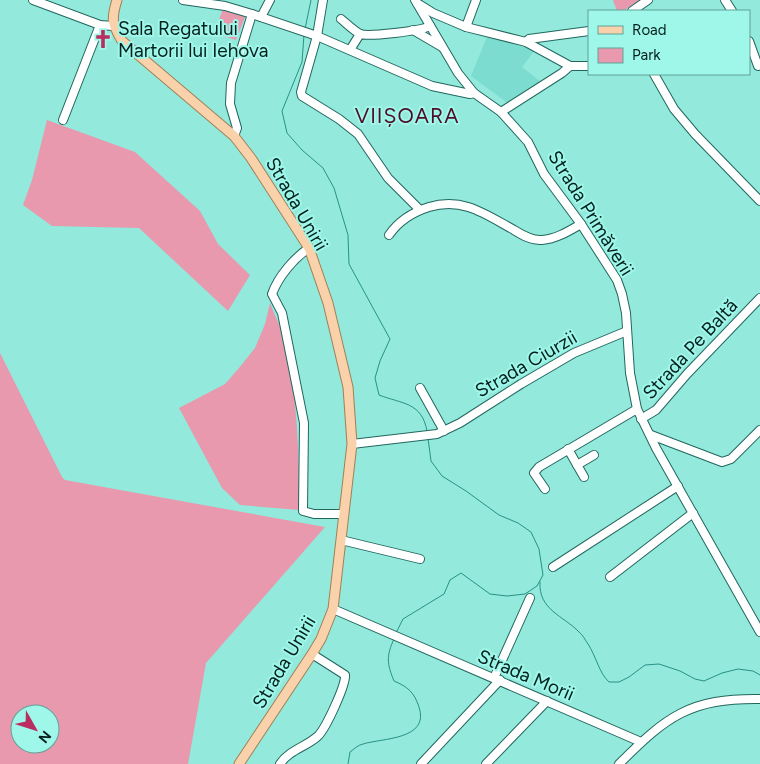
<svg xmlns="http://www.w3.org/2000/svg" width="760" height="764" font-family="Figtree,sans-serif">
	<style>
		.built { fill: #7cdccf }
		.green { fill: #e899ad; fill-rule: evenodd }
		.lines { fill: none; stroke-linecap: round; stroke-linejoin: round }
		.stream { stroke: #299185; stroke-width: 1 }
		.minor-casing { stroke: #22675e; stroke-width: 10 }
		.major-casing { stroke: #a18056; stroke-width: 11 }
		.minor { stroke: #fff; stroke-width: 8 }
		.major { stroke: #f9d2ac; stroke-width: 9 }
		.labels { text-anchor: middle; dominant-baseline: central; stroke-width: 4; stroke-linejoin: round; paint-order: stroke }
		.poi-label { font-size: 19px; fill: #04201d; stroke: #9ff7ea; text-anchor: start }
		.street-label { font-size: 19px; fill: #04201d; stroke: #9ff7ea }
		.quarter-label { font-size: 21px; letter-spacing: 1px; fill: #500c25; stroke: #9ff7ea }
	</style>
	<rect width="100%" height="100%" fill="#92e9dc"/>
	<!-- built -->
	<path class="built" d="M487 37 535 50 522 67 541 82 509 104 471 76Z"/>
	<!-- green -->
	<g class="green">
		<path d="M613 0H640L623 11H617Z"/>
		<path d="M223 9 245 17 236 40 214 33Z"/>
		<path d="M47 120 135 152 200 211 218 244 250 275 228 311 139 228 52 226 23 205 32 180Z"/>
		<path d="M270 303C275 316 282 329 285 343 298 398 299 453 299 510L240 505 222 488 179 408 225 384 239 368 255 348 265 324Z"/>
		<path d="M0 353 62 477 65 480 325 527 206 663 188 764H0ZM20 714H50V744H20Z"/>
	</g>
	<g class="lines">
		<!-- stream -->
		<g class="stream">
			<path d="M305 29 311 0"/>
			<path d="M304 35 302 62 282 111 287 133 302 150 323 168 334 188 348 235 349 264 390 339 380 361 375 378 379 395C402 404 422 402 427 431"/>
			<path d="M540 582C538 610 564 616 579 632 583 635 585 640 588 644 596 656 599 673 609 682H619L629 677 645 665 659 664 680 671 695 679 704 681 722 673 738 669 753 671 760 675"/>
			<path d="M396 633 403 619 444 594 450 580 461 573 490 594 507 596 525 594 537 586 543 575 539 549 531 532 518 523 499 515 466 491 442 476 431 461 428 438"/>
			<path d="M348 764 350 752C354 749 358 745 363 744 382 738 430 740 419 707 414 692 408 687 394 681 387 664 386 656 394 639"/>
		</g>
		<!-- minor casing -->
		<g class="minor-casing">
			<g id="minor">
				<path d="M33 0 100 25 113 26"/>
				<path d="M183 0 225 6 252 14 317 36 432 86 470 94 474 93"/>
				<path d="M323 0 317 36 301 92 302 96 339 119 358 134 388 178 420 210"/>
				<path d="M415 0 458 73 474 93 501 112 528 142 544 174 581 224 617 280 622 294 626 313 630 373 637 409 656 448 760 632"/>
				<path d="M725 0 732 11"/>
				<path d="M417 3 433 13 466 27 526 42 570 66H589"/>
				<path d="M632 11 648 0"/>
				<path d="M261 17 270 0"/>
				<path d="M341 19C347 24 353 30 360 34 368 37 421 31 430 26"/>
				<path d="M466 27 476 0"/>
				<path d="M413 30 442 47"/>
				<path d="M749 41 758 66"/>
				<path d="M526 42 529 39 589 31"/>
				<path d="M350 50 360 34"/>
				<path d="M654 74 674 109 695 134 760 201"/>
				<path d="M501 112 562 73 570 66"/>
				<path d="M63 120 100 25"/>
				<path d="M234 136 237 128 230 104 231 83 252 14"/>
				<path d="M389 235C398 222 413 212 429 207 463 197 485 214 514 230 522 235 532 241 542 240 556 239 569 231 581 224"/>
				<path d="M309 248C294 258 278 277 272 294L282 313 304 423 303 511 314 514H344"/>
				<path d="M420 388 444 431"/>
				<path d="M641 419 656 410 687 374 760 298"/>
				<path d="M651 435 722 462 731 459 760 430"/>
				<path d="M352 444 437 434 460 423 521 384 574 353 627 331"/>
				<path d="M568 449 584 477"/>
				<path d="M577 465 594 455"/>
				<path d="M545 489 534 473 539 467 637 409"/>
				<path d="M341 540 420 559"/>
				<path d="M553 567 678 486"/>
				<path d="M610 577 693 513"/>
				<path d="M333 609 641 742"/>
				<path d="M494 678 530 598"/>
				<path d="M280 764C289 750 306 747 318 736 326 728 346 685 345 675L312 654"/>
				<path d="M421 764 500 680"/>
				<path d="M486 764 547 701"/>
				<path d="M619 764C667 716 690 698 760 699"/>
			</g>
		</g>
		<!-- major casing -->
		<g class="major-casing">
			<path id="major" d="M117 0C111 19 112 24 122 41L234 136 251 158 309 248 328 303 348 387 352 444 333 609 321 639 312 654 239 764"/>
		</g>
		<!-- minor -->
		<use href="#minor" class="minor"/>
		<!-- major -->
		<use href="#major" class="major"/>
	</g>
	<!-- icons -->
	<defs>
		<g id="church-bare" transform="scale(1.5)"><path d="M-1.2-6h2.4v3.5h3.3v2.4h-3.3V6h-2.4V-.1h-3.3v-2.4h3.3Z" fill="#ba2d61" stroke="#9ff7ea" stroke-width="2.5" paint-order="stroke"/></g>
	</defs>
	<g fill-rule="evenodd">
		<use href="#church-bare" x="103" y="39"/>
	</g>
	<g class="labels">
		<!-- poi labels -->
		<g class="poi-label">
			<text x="118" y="28">Sala Regatului<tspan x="118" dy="22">Martorii lui Iehova</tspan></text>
		</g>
		<!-- street labels -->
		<g class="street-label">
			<text transform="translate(297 204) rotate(60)">Strada Unirii</text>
			<text transform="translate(591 213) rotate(58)">Strada Primăverii</text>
			<text transform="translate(690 349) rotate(-47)">Strada Pe Baltă</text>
			<text transform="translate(526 364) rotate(-30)">Strada Ciurzii</text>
			<text transform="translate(284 662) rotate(-59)">Strada Unirii</text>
			<text transform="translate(526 675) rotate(23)">Strada Morii</text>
		</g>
		<!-- quarter labels -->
		<g class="quarter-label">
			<text x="407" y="115">VIIȘOARA</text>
		</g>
	</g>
	<!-- legend -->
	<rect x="588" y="10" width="162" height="65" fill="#9ff7ea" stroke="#61a198"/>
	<rect x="598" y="26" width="25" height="8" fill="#f9d2ac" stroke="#61a198"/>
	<text x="632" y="35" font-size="15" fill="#04201d">Road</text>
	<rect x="598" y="48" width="25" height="15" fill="#e899ad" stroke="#61a198"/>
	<text x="632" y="60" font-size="15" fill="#04201d">Park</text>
	<!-- north arrow -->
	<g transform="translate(35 729) rotate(129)"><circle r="24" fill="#9ff7ea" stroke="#61a198"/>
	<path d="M0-4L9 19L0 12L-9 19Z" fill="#ba2d61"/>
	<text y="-8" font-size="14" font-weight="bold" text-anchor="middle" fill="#04201d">N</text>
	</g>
</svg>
